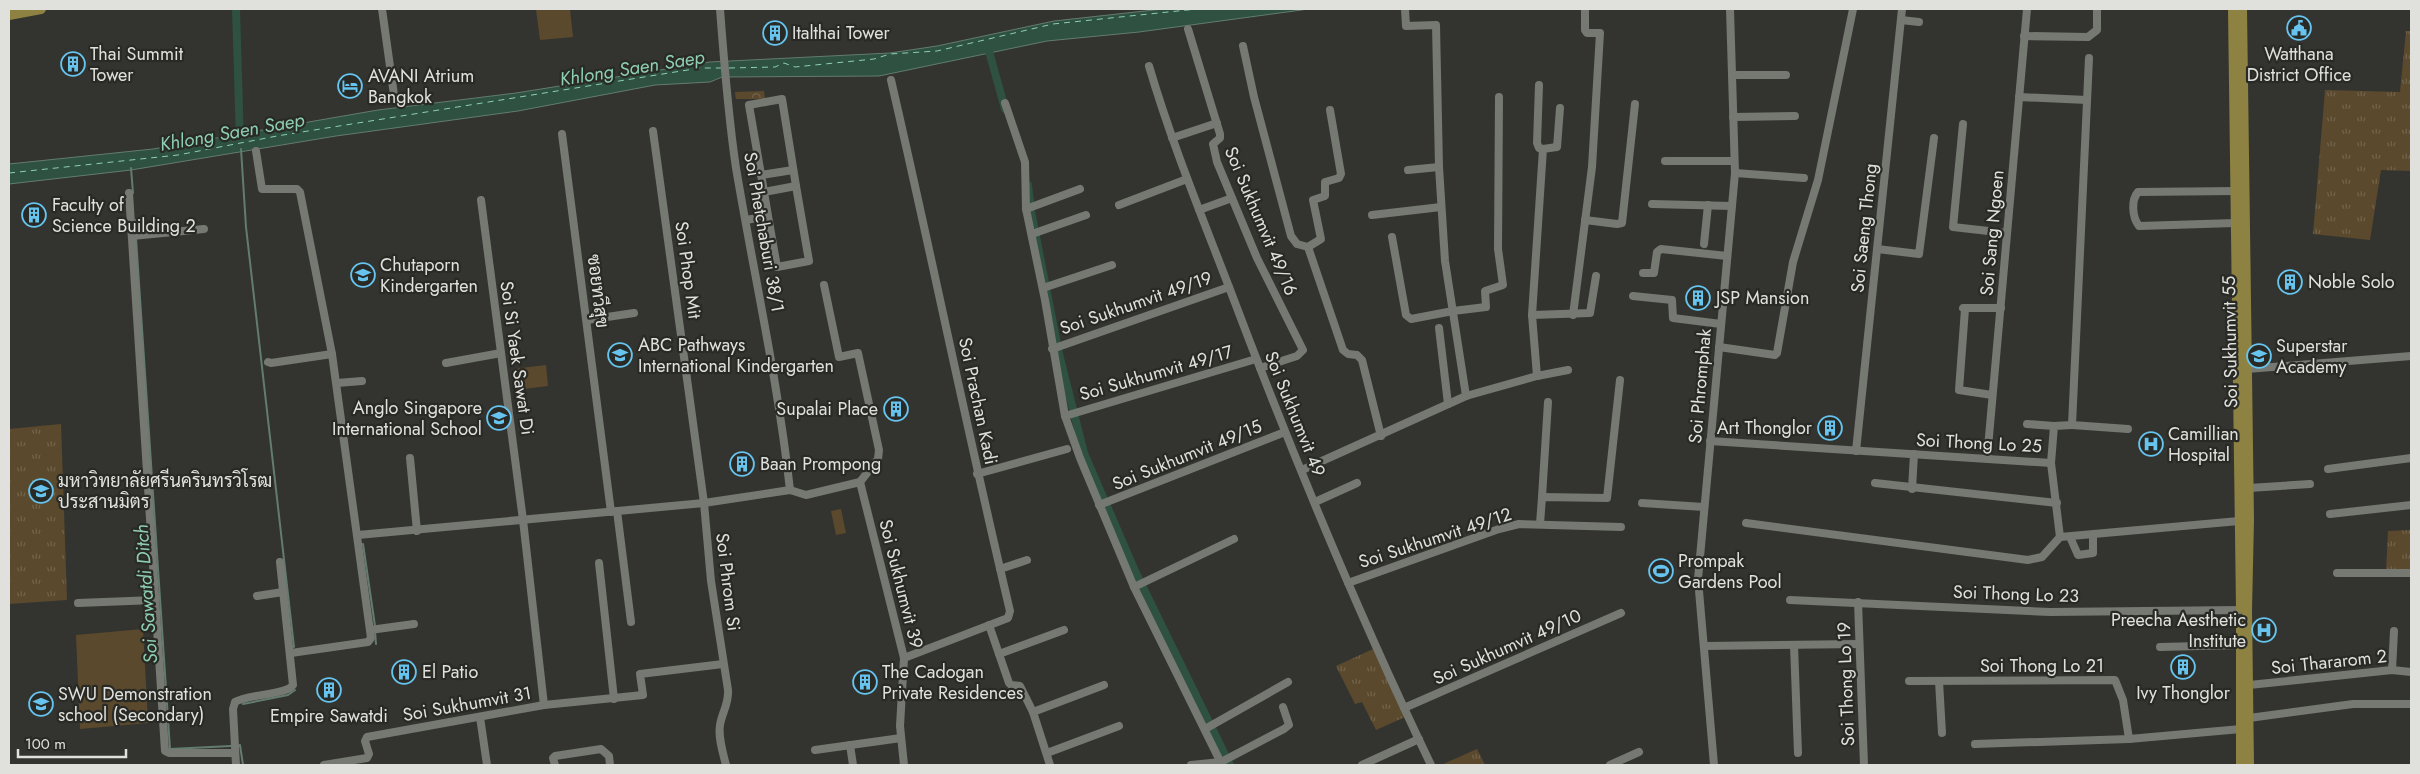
<svg xmlns="http://www.w3.org/2000/svg" width="2420" height="774" font-family="Jost,Sarabun,sans-serif">
	<style>
		.grass { fill: url(#grass-tufts) }
		.park { fill: url(#park-crowns) }
		.pitch { fill: #5b492d }
		.water { fill: #2e5141; stroke: #637c70 }
		.lines { fill: none; stroke-linecap: round; stroke-linejoin: round }
		.stream { stroke: #637c70; stroke-width: 2 }
		.canal { stroke: #2e5141; stroke-width: 8 }
		.ferry { stroke: #8ecfb1; stroke-width: 1; stroke-dasharray: 6 5; stroke-linecap: butt }
		.minor { stroke: #767872; stroke-width: 8 }
		.major { stroke: #8d8242; stroke-width: 10 }
		.labels { text-anchor: middle; dominant-baseline: central; stroke-width: 4.5; stroke-linejoin: round; paint-order: stroke }
		.poi-label { font-size: 18px; fill: #e0e1dd; stroke: #292a25; text-anchor: start }
		.street-label { font-size: 18px; fill: #e0e1dd; stroke: #292a25 }
		.water-label { font-size: 19px; font-style: italic; fill: #8ecfb1; stroke: #292a25 }
	</style>
	<defs>
		<pattern id="grass-tufts" width="24" height="20" patternUnits="userSpaceOnUse" patternTransform="scale(1.25)"><rect width="24" height="20" fill="#5b492d"/><path d="M3 7l-1-3M5 7V3M7 7l1-3M15 17l-1-3M17 17v-4M19 17l1-3" fill="none" stroke="#72634b"/></pattern>
		<pattern id="park-crowns" width="20" height="18" patternUnits="userSpaceOnUse" patternTransform="scale(1.25)"><rect width="20" height="18" fill="#5b492d"/><path d="M2 6a3 3 0 1 1 6 0M12 15a3 3 0 1 1 6 0" fill="none" stroke="#72634b"/></pattern>
	</defs>
	<rect width="100%" height="100%" fill="#33342f"/>
	<!-- grass -->
	<g class="grass">
		<path d="M2406 31H2411V171L2381 170 2370 240 2313 234 2325 90 2400 92Z"/>
		<path d="M61 424 67 600 9 604V429Z"/>
		<path d="M2411 530V573L2386 572 2388 531Z"/>
		<path d="M1373 649 1405 717 1376 730 1362 702 1355 704 1336 666Z"/>
		<path d="M1477 749 1485 765H1441Z"/>
	</g>
	<!-- park -->
	<path class="park" d="M764 91 765 99H736L735 92Z"/>
	<!-- pitch -->
	<g class="pitch">
		<path d="M536 9H570L573 37 540 40Z"/>
		<path d="M546 365 548 386 515 390 513 369Z"/>
		<path d="M841 509 846 533 836 535 831 511Z"/>
		<path d="M143 629 148 723 80 729 76 635Z"/>
	</g>
	<!-- water -->
	<g class="water">
		<path d="M1163 9H1309L1139 32 1047 41 879 76 722 77 710 82 655 85 518 111 336 136 131 170 9 184V164L153 149 378 110 516 93 710 62 890 53 937 46 1054 21Z"/>
		<path d="M1666 561 1667 580 1656 581 1654 562Z"/>
	</g>
	<g class="lines">
		<!-- stream -->
		<g class="stream">
			<path d="M241 149 246 227 294 647"/>
			<path d="M131 168 133 193"/>
			<path d="M135 220V233"/>
			<path d="M136 238 170 749 231 746"/>
			<path d="M363 544 375 626"/>
			<path d="M375 631 376 644"/>
			<path d="M243 704 288 695 295 690"/>
			<path d="M238 746 240 745 243 765"/>
		</g>
		<!-- canal -->
		<g class="canal">
			<path d="M236 9 240 142"/>
			<path d="M987 44 1005 109"/>
			<path d="M1028 185 1031 211 1059 354 1084 453 1135 571 1230 765"/>
		</g>
		<!-- ferry -->
		<g class="ferry">
			<path d="M729 68 775 67 784 63 795 67 874 59 890 54 937 51 1053 24 1197 9"/>
			<path d="M9 173 178 155 277 136 700 68H722"/>
		</g>
		<!-- minor -->
		<g class="minor">
			<path d="M382 9 394 95"/>
			<path d="M720 9C724 62 728 115 736 168 754 275 778 381 790 490"/>
			<path d="M1405 9 1406 26 1436 25 1439 167 1445 261 1466 396"/>
			<path d="M1901 20 1919 22"/>
			<path d="M1188 29 1220 134V138L1213 144 1217 162 1257 258 1303 350 1297 356 1260 368"/>
			<path d="M2024 36 2088 37 2097 30V9"/>
			<path d="M1243 46 1254 97 1291 236 1297 244 1308 247 1343 350 1348 354 1357 355 1362 360 1381 436"/>
			<path d="M1149 66C1171 141 1201 214 1229 287 1290 449 1356 609 1431 765"/>
			<path d="M1732 75H1786"/>
			<path d="M891 80C932 257 968 435 1010 611L1008 618 904 658"/>
			<path d="M1539 85 1537 143 1539 148 1543 149"/>
			<path d="M2019 97 2087 100"/>
			<path d="M1005 103 1025 162 1026 209 1045 300 1065 416 1080 458 1134 587 1222 765"/>
			<path d="M1733 117 1795 116"/>
			<path d="M1963 124 1953 227 2006 233"/>
			<path d="M653 131 704 503 711 581 728 690C729 704 722 712 720 725 718 738 723 753 726 765"/>
			<path d="M562 134 611 512"/>
			<path d="M1172 138 1217 123"/>
			<path d="M256 151 262 189H297L300 192 332 354 371 638 368 642 291 653"/>
			<path d="M1665 161H1734"/>
			<path d="M1408 170 1439 167"/>
			<path d="M1735 173 1804 178"/>
			<path d="M761 175 793 170"/>
			<path d="M2235 191 2138 192C2131 200 2132 217 2139 226L2235 223"/>
			<path d="M764 192 749 105 782 99 796 186"/>
			<path d="M129 193 165 751 169 753H234"/>
			<path d="M481 200 523 520 544 705"/>
			<path d="M1652 204 1732 206"/>
			<path d="M1119 205 1187 179"/>
			<path d="M1026 209 1080 189"/>
			<path d="M1199 210 1232 198"/>
			<path d="M1372 215 1441 207"/>
			<path d="M746 220 768 216 764 192 796 186 809 261 777 267 768 216"/>
			<path d="M1585 220 1617 224 1622 223 1635 104"/>
			<path d="M1032 234 1086 215"/>
			<path d="M132 236 204 229"/>
			<path d="M1392 237 1406 315 1411 319 1453 311 1486 307 1485 291 1503 285 1498 249 1499 97"/>
			<path d="M1704 244 1708 205"/>
			<path d="M1308 247 1321 239 1313 200 1325 196V182L1339 178 1341 174 1330 110"/>
			<path d="M1877 249 1919 254 1934 138"/>
			<path d="M1643 273H1654L1657 252 1661 249 1727 256"/>
			<path d="M824 285 839 357 858 353 879 450 878 459 860 482"/>
			<path d="M1043 288 1112 265"/>
			<path d="M1633 296 1672 300 1673 318 1721 324"/>
			<path d="M1532 315 1590 313 1596 276"/>
			<path d="M1573 315 1592 167 1600 33H1587L1585 30V9"/>
			<path d="M587 320 634 313"/>
			<path d="M1439 328 1448 404"/>
			<path d="M1719 347 1775 355 1777 353 1793 262 1818 180 1853 9"/>
			<path d="M1052 349 1229 287"/>
			<path d="M268 362 271 363 332 354"/>
			<path d="M446 363 501 353"/>
			<path d="M2247 369 2411 356"/>
			<path d="M1537 376 1532 315 1543 149 1557 147 1560 108"/>
			<path d="M337 383 362 381"/>
			<path d="M1992 395 1959 390 1965 309 1963 308H2001"/>
			<path d="M1065 416 1256 359"/>
			<path d="M2027 424 2054 426"/>
			<path d="M2072 425 2128 429"/>
			<path d="M1710 441 2051 463"/>
			<path d="M1856 451 1902 9"/>
			<path d="M410 458 417 531"/>
			<path d="M1987 459 2027 9"/>
			<path d="M2328 469 2411 458"/>
			<path d="M1302 470 1466 396 1537 376 1568 370"/>
			<path d="M977 474 1067 449"/>
			<path d="M1875 483 2057 503"/>
			<path d="M2249 488 2310 484"/>
			<path d="M1912 489 1914 454"/>
			<path d="M1542 497 1548 402"/>
			<path d="M1315 502 1357 483"/>
			<path d="M1642 503 1704 507"/>
			<path d="M1099 505 1285 432"/>
			<path d="M617 511 631 622"/>
			<path d="M2330 514 2411 505"/>
			<path d="M1746 523 2028 560 2042 557 2060 537"/>
			<path d="M1540 524 1542 497 1607 498 1620 380"/>
			<path d="M358 535 704 503 790 490 806 495 860 482 904 658 900 726 904 765"/>
			<path d="M2060 537 2051 463 2054 426 2072 425 2089 58"/>
			<path d="M2060 537 2239 521"/>
			<path d="M2070 537 2078 555 2093 553V535"/>
			<path d="M599 563 614 699"/>
			<path d="M1000 569 1027 560"/>
			<path d="M2337 573H2411"/>
			<path d="M1348 583 1499 529 1519 524 1621 527"/>
			<path d="M1134 587 1234 539"/>
			<path d="M257 596 283 592"/>
			<path d="M1790 600 2050 612 2241 610"/>
			<path d="M1858 602 1864 765"/>
			<path d="M78 603 155 600"/>
			<path d="M989 625 1009 683 1011 685 1020 686 1033 712 1050 765"/>
			<path d="M370 630 414 624"/>
			<path d="M1794 645 1798 753"/>
			<path d="M1705 646 1859 644"/>
			<path d="M2160 647 2241 645"/>
			<path d="M999 654 1064 630"/>
			<path d="M2392 670 2394 631"/>
			<path d="M1909 681 2115 680 2123 700 2129 739"/>
			<path d="M1939 681 1942 733"/>
			<path d="M2249 685 2392 670 2411 672"/>
			<path d="M1404 708 1621 613"/>
			<path d="M1033 712 1104 685"/>
			<path d="M480 717 487 765"/>
			<path d="M2249 718 2353 704H2411"/>
			<path d="M1205 729 1288 682"/>
			<path d="M1975 744 2129 739 2241 729"/>
			<path d="M850 745 853 765"/>
			<path d="M815 750 901 738"/>
			<path d="M1047 753 1119 726"/>
			<path d="M236 765 233 709 235 702C248 694 287 695 293 685L280 562"/>
			<path d="M324 765 367 758 369 754 365 741 367 737 544 705 643 695 640 674 723 664"/>
			<path d="M555 765 553 758 555 756 601 749 609 756 610 765"/>
			<path d="M1191 765 1221 762 1284 729 1289 725 1283 707"/>
			<path d="M1362 765 1419 739"/>
			<path d="M1610 765 1639 752"/>
			<path d="M1714 765 1698 579 1735 173 1730 9"/>
		</g>
		<!-- major -->
		<g class="major">
			<path d="M2233 9 2241 608"/>
			<path d="M2242 9 2249 520 2247 610 2249 765"/>
			<path d="M9 15 41 9"/>
			<path d="M2241 765V625"/>
		</g>
	</g>
	<!-- icons -->
	<defs>
		<g id="civic-ring" transform="scale(1.25)"><circle r="9.5" fill="#292a25" stroke="#66c4ef" stroke-width="1.5"/><path d="M-.6-6.5H3V-4.5H.6V-3L4-1V1h2V6H-6V1h2V-1L-.6-3ZM-1.2 2.5V6h2.4V2.5Z" fill="#66c4ef"/></g>
		<g id="building-ring" transform="scale(1.25)"><circle r="9.5" fill="#292a25" stroke="#66c4ef" stroke-width="1.5"/><path d="M-4-6H4V6H1V3H-1V6H-4ZM-2.5-4.3h1.7v1.8h-1.7ZM.8-4.3h1.7v1.8H.8ZM-2.5-1h1.7V.8h-1.7ZM.8-1h1.7V.8H.8Z" fill="#66c4ef"/></g>
		<g id="hotel-ring" transform="scale(1.25)"><circle r="9.5" fill="#292a25" stroke="#66c4ef" stroke-width="1.5"/><path d="M-6-4.5h1.5V1H6V5H4.5V3h-9V5H-6ZM-4 0a1.8 1.8 0 1 1 3.6 0ZM.5 0V-2.5h3Q6-2.5 6 0Z" fill="#66c4ef"/></g>
		<g id="school-ring" transform="scale(1.25)"><circle r="9.5" fill="#292a25" stroke="#66c4ef" stroke-width="1.5"/><path d="M0-5L7-2L0 1L-7-2ZM-4 1L0 2.5L4 1V4Q0 6-4 4Z" fill="#66c4ef"/></g>
		<g id="hospital-ring" transform="scale(1.25)"><circle r="9.5" fill="#292a25" stroke="#66c4ef" stroke-width="1.5"/><path d="M-5-5h3v3.5h4V-5h3V5h-3V1.5h-4V5h-3Z" fill="#66c4ef"/></g>
		<g id="university-ring" transform="scale(1.25)"><circle r="9.5" fill="#292a25" stroke="#66c4ef" stroke-width="1.5"/><path d="M0-5L7-2L0 1L-7-2ZM-4 1L0 2.5L4 1V4Q0 6-4 4Z" fill="#66c4ef"/></g>
		<g id="stadium-ring" transform="scale(1.25)"><circle r="9.5" fill="#292a25" stroke="#66c4ef" stroke-width="1.5"/><path d="M0-5a6.5 5 0 1 0 0 10a6.5 5 0 1 0 0-10ZM-3.5-1.8h7v3.6h-7Z" fill="#66c4ef"/></g>
	</defs>
	<g fill-rule="evenodd">
		<use href="#civic-ring" x="2299" y="28"/>
		<use href="#building-ring" x="775" y="33"/>
		<use href="#building-ring" x="73" y="64"/>
		<use href="#hotel-ring" x="350" y="86"/>
		<use href="#building-ring" x="34" y="215"/>
		<use href="#school-ring" x="363" y="275"/>
		<use href="#building-ring" x="2290" y="282"/>
		<use href="#building-ring" x="1698" y="298"/>
		<use href="#school-ring" x="620" y="355"/>
		<use href="#school-ring" x="2259" y="356"/>
		<use href="#building-ring" x="896" y="409"/>
		<use href="#school-ring" x="499" y="418"/>
		<use href="#building-ring" x="1830" y="428"/>
		<use href="#hospital-ring" x="2151" y="444"/>
		<use href="#building-ring" x="742" y="464"/>
		<use href="#university-ring" x="41" y="491"/>
		<use href="#stadium-ring" x="1661" y="571"/>
		<use href="#hospital-ring" x="2264" y="630"/>
		<use href="#building-ring" x="2183" y="667"/>
		<use href="#building-ring" x="404" y="672"/>
		<use href="#building-ring" x="865" y="682"/>
		<use href="#building-ring" x="329" y="690"/>
		<use href="#school-ring" x="41" y="704"/>
	</g>
	<g class="labels">
		<!-- poi labels -->
		<g class="poi-label">
			<text x="792" y="33">Italthai Tower</text>
			<text x="90" y="54">Thai Summit<tspan x="90" dy="21">Tower</tspan></text>
			<text x="2299" y="54" text-anchor="middle">Watthana<tspan x="2299" dy="21">District Office</tspan></text>
			<text x="368" y="76">AVANI Atrium<tspan x="368" dy="21">Bangkok</tspan></text>
			<text x="52" y="205">Faculty of<tspan x="52" dy="21">Science Building 2</tspan></text>
			<text x="380" y="265">Chutaporn<tspan x="380" dy="21">Kindergarten</tspan></text>
			<text x="2308" y="282">Noble Solo</text>
			<text x="1716" y="298">JSP Mansion</text>
			<text x="638" y="345">ABC Pathways<tspan x="638" dy="21">International Kindergarten</tspan></text>
			<text x="2276" y="346">Superstar<tspan x="2276" dy="21">Academy</tspan></text>
			<text x="482" y="408" text-anchor="end">Anglo Singapore<tspan x="482" dy="21">International School</tspan></text>
			<text x="878" y="409" text-anchor="end">Supalai Place</text>
			<text x="1812" y="428" text-anchor="end">Art Thonglor</text>
			<text x="2168" y="434">Camillian<tspan x="2168" dy="21">Hospital</tspan></text>
			<text x="760" y="464">Baan Prompong</text>
			<text x="58" y="481">มหาวิทยาลัยศรีนครินทรวิโรฒ<tspan x="58" dy="21">ประสานมิตร</tspan></text>
			<text x="1678" y="561">Prompak<tspan x="1678" dy="21">Gardens Pool</tspan></text>
			<text x="2246" y="620" text-anchor="end">Preecha Aesthetic<tspan x="2246" dy="21">Institute</tspan></text>
			<text x="422" y="672">El Patio</text>
			<text x="882" y="672">The Cadogan<tspan x="882" dy="21">Private Residences</tspan></text>
			<text x="2183" y="693" text-anchor="middle">Ivy Thonglor</text>
			<text x="58" y="694">SWU Demonstration<tspan x="58" dy="21">school (Secondary)</tspan></text>
			<text x="329" y="716" text-anchor="middle">Empire Sawatdi</text>
		</g>
		<!-- street labels -->
		<g class="street-label">
			<text transform="translate(1261 221) rotate(67)">Soi Sukhumvit 49/16</text>
			<text transform="translate(1864 228) rotate(-84)">Soi Saeng Thong</text>
			<text transform="translate(764 232) rotate(80)">Soi Phetchaburi 38/1</text>
			<text transform="translate(1992 233) rotate(-85)">Soi Sang Ngoen</text>
			<text transform="translate(688 270) rotate(82)">Soi Phop Mit</text>
			<text transform="translate(598 291) rotate(83)">ซอยทวีสุข</text>
			<text transform="translate(1136 303) rotate(-19)">Soi Sukhumvit 49/19</text>
			<text transform="translate(2230 342) rotate(-91)">Soi Sukhumvit 55</text>
			<text transform="translate(517 358) rotate(82)">Soi Si Yaek Sawat Di</text>
			<text transform="translate(1156 373) rotate(-16)">Soi Sukhumvit 49/17</text>
			<text transform="translate(1700 386) rotate(-85)">Soi Phromphak</text>
			<text transform="translate(978 401) rotate(78)">Soi Prachan Kadi</text>
			<text transform="translate(1295 414) rotate(68)">Soi Sukhumvit 49</text>
			<text transform="translate(1979 443) rotate(3)">Soi Thong Lo 25</text>
			<text transform="translate(1187 455) rotate(-22)">Soi Sukhumvit 49/15</text>
			<text transform="translate(1435 538) rotate(-18)">Soi Sukhumvit 49/12</text>
			<text transform="translate(728 582) rotate(83)">Soi Phrom Si</text>
			<text transform="translate(901 584) rotate(76)">Soi Sukhumvit 39</text>
			<text transform="translate(2016 594) rotate(2)">Soi Thong Lo 23</text>
			<text transform="translate(1507 647) rotate(-24)">Soi Sukhumvit 49/10</text>
			<text transform="translate(2329 662) rotate(-6)">Soi Thararom 2</text>
			<text x="2042" y="666">Soi Thong Lo 21</text>
			<text transform="translate(1846 684) rotate(-92)">Soi Thong Lo 19</text>
			<text transform="translate(467 704) rotate(-10)">Soi Sukhumvit 31</text>
		</g>
		<!-- water labels -->
		<g class="water-label">
			<text transform="translate(632 68) rotate(-9)">Khlong Saen Saep</text>
			<text transform="translate(232 132) rotate(-10)">Khlong Saen Saep</text>
			<text transform="translate(146 594) rotate(-94)">Soi Sawatdi Ditch</text>
		</g>
	</g>
	<!-- border -->
	<rect width="2420" height="774" fill="none" stroke="#e0e1dd" stroke-width="20"/>
	<!-- scale -->
	<path d="M18 749v8h108v-8" fill="none" stroke="#e0e1dd" stroke-width="2.5"/>
	<text x="25" y="749" font-size="15" fill="#e0e1dd" stroke="#292a25" stroke-width="4" paint-order="stroke">100 m</text>
</svg>
